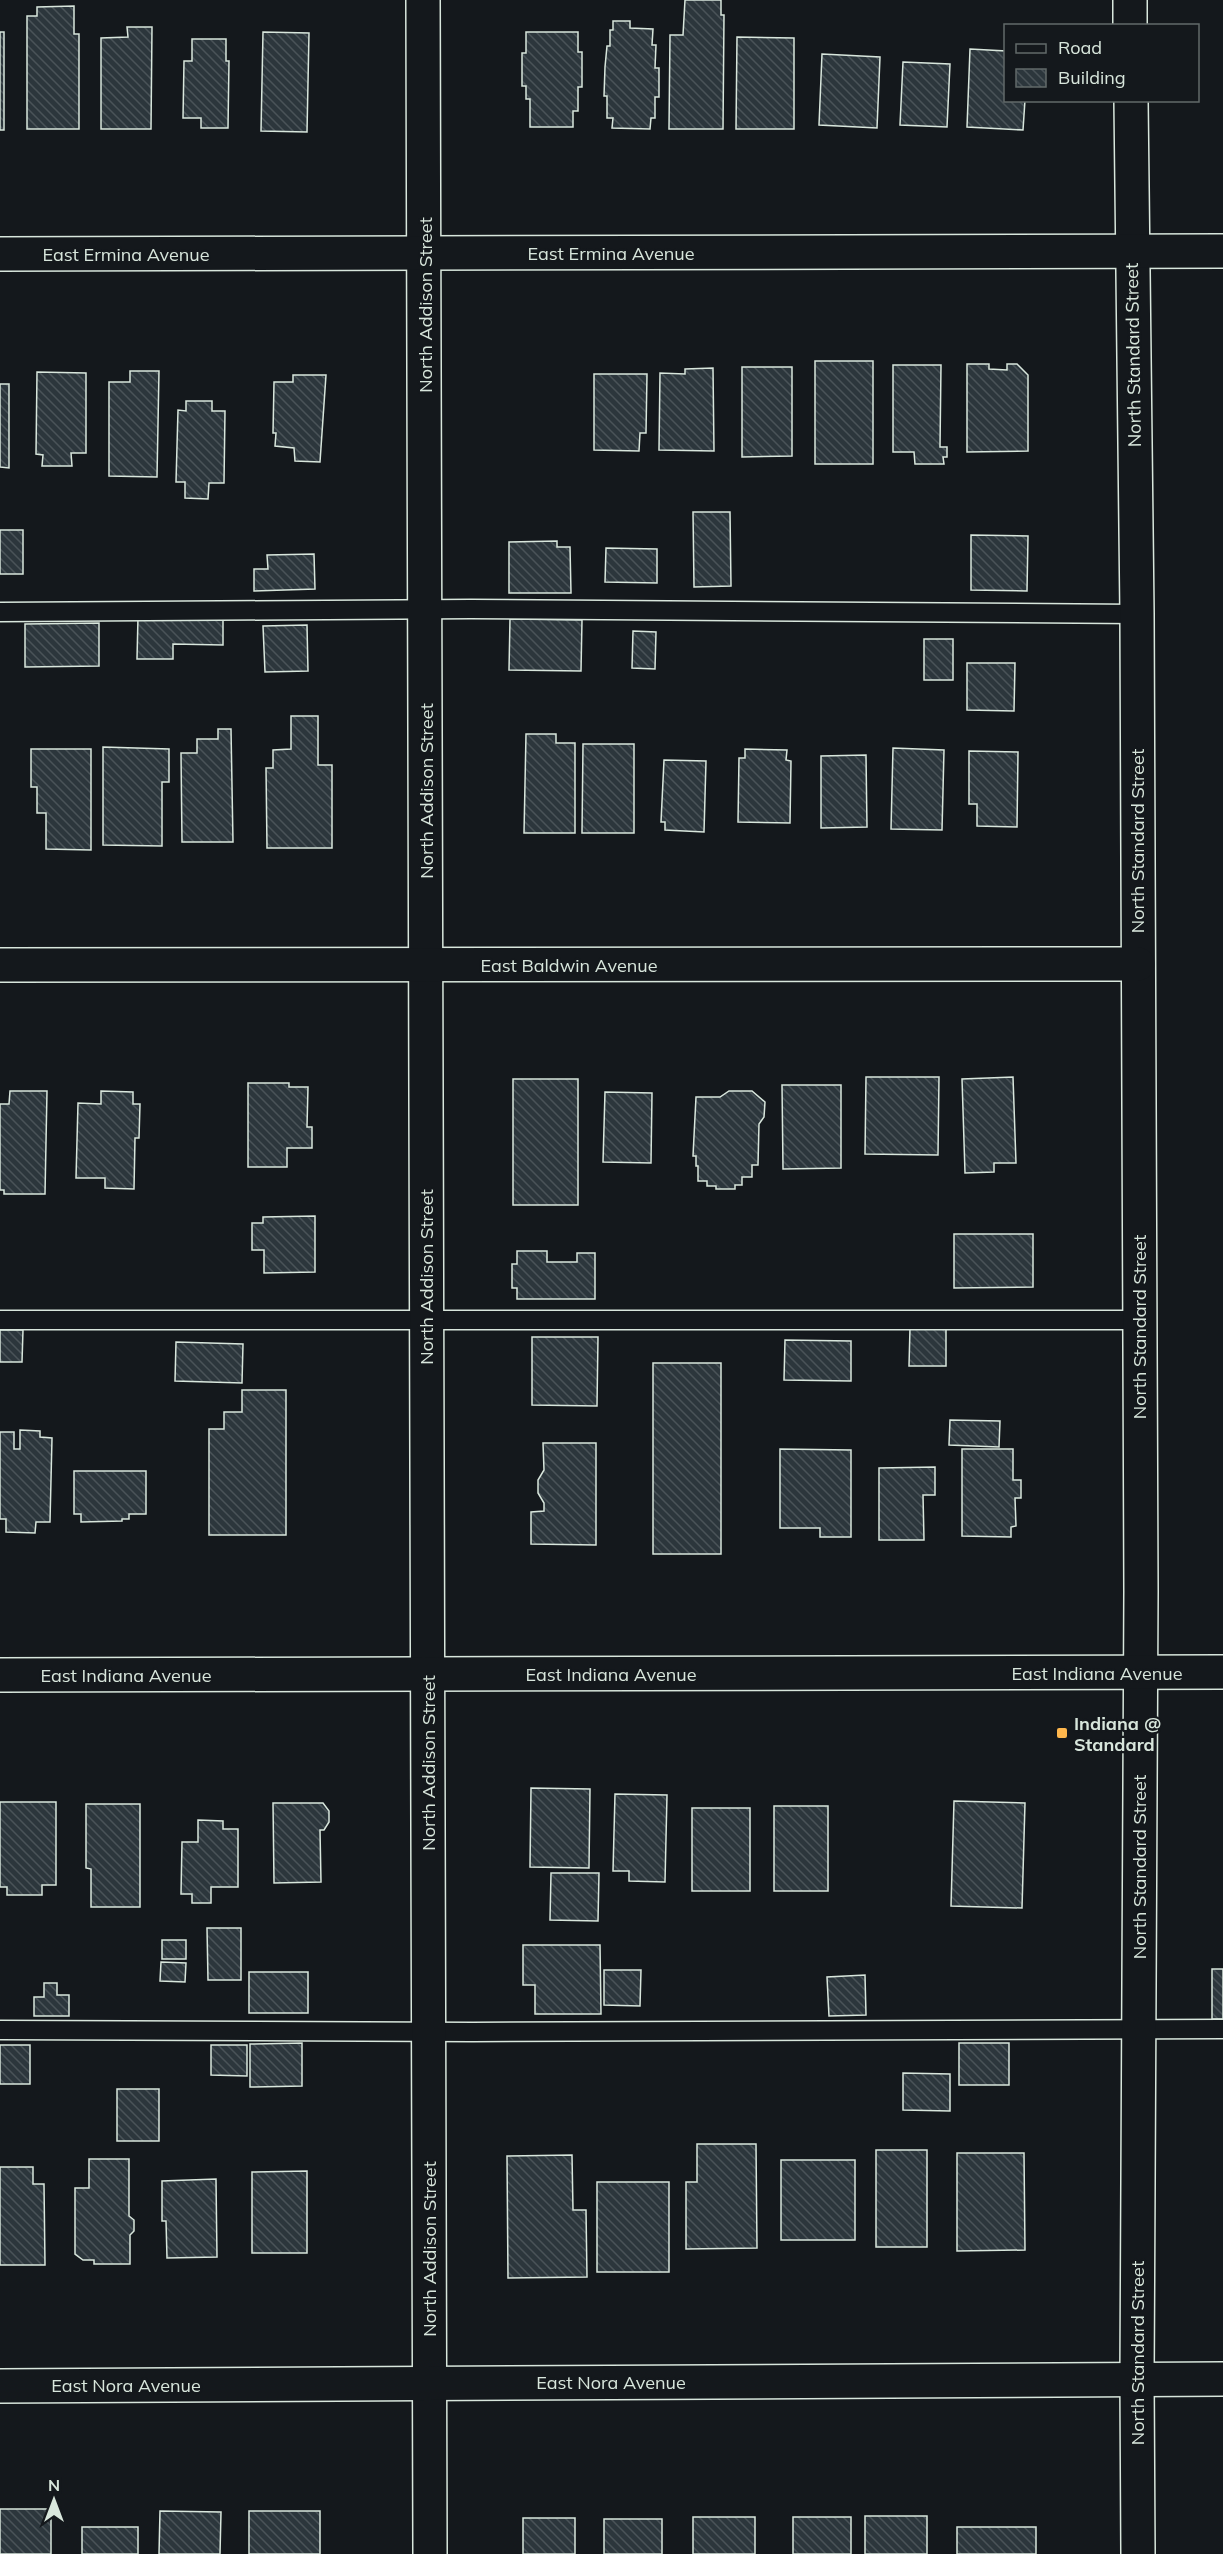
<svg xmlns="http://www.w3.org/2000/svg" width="1223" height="2554" font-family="Mulish,sans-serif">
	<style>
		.building { fill: url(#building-back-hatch); stroke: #d8e6dc; stroke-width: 1.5 }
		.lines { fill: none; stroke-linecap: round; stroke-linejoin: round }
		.service-casing { stroke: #d8e6dc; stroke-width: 21 }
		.minor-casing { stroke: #d8e6dc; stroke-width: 36 }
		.secondary-casing { stroke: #d8e6dc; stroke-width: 36 }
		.service { stroke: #14181c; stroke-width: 18 }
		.minor { stroke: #14181c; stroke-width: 33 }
		.secondary { stroke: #14181c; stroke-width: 33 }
		.poi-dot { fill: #ffb74d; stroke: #14181c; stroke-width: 2 }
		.labels { text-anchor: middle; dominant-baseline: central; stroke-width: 4.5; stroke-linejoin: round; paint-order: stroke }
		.street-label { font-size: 18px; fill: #d8e6dc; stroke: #14181c }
		.poi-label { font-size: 18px; font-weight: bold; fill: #d8e6dc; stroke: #14181c; text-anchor: start }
	</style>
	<defs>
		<pattern id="building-back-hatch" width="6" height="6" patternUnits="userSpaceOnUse" patternTransform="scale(1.5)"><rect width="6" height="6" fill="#2c363c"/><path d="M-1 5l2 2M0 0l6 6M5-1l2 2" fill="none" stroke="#4a5358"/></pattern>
	</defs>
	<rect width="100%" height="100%" fill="#14181c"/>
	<!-- building -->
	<g class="building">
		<path d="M685 0H721V15H724L723 129H669L670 35H683Z"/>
		<path d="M74 6V34H79V129H27V16H37V7Z"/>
		<path d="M613 21H630V28L653 29 652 45H656L655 68H659V97H655V118H651L650 129 612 128 613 118H607V96H604L605 67 607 46H610V30H613Z"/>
		<path d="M127 27H152L151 129H101V38L128 37Z"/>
		<rect x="0" y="32" width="4" height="98"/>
		<path d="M263 32 309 33 307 132 261 131Z"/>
		<path d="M526 32H578V52H582V87H578V111H573V127H530V99H526V86H522V53H526Z"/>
		<path d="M737 37 794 38V129H736Z"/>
		<path d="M192 39H226V61H229L228 128H201V118H183L184 61H192Z"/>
		<path d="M970 49 1006 51V100H1025L1023 130 967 127Z"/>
		<path d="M822 54 880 57 877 128 819 125Z"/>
		<path d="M903 62 950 64 947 127 900 125Z"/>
		<rect x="815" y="361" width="58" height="103"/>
		<path d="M967 364H989V369L1007 370V364H1017L1028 375V451L967 452Z"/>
		<path d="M893 365H941L940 447H947V457H943L944 464H915L914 452H893Z"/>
		<path d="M742 367H792V456L742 457Z"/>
		<path d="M713 368 714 451 659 450 660 373 685 374V369Z"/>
		<path d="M130 371H159L157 477 109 476V382H130Z"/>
		<path d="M37 372 86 373V453H71L72 466H42L43 455 36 454Z"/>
		<path d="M594 374H647L646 433H640L639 451 594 450Z"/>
		<path d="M293 375H326L320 462 295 461 294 448 275 446 276 433H273L274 382H293Z"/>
		<path d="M0 384H9V468L0 467Z"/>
		<path d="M186 401H212V411H225L224 483H209L208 499 185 498V482H176L178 410 186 411Z"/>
		<path d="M693 512H730L731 586 694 587Z"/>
		<rect x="0" y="530" width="23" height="44"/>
		<path d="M971 535 1028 536 1027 591 971 590Z"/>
		<path d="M557 541V547H570L571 593H509V542Z"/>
		<path d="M606 548 657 549V583L605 582Z"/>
		<path d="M314 554 315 589 254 591V569H268L267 555Z"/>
		<path d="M138 617 223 618V645L173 644V659H137Z"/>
		<path d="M510 619 582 620 581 671 509 670Z"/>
		<path d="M99 623V666L25 667V624Z"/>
		<path d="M307 625 308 671 265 672 263 626Z"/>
		<path d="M633 631 656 632 655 669 632 668Z"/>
		<rect x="924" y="639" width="29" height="41"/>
		<path d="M967 663H1015L1014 711 967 710Z"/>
		<path d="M291 716H318V765H332V848H267L266 768H273V750L291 749Z"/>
		<path d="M218 729H231L233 842H182L181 753H197V739H218Z"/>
		<path d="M526 734H556V743H575V833H524Z"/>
		<path d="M583 744H634V833H582Z"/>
		<path d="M103 747 169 749V782H162V846L103 845Z"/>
		<path d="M893 748 944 750 942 830 891 829Z"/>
		<path d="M31 749H91V850L46 849V813H37V787H31Z"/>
		<path d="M745 749 787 750 786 760 791 761 790 823 738 822 739 758H745Z"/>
		<path d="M969 751 1018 752 1017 827 977 826V804H969Z"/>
		<path d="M866 755 867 827 821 828V756Z"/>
		<path d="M664 760 706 761 704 832 665 830V822H661Z"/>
		<path d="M866 1077H939L938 1155 865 1154Z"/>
		<path d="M1013 1077 1016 1163H994V1172L965 1173 962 1079Z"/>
		<rect x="513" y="1079" width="65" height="126"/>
		<path d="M248 1083H289V1087H308L307 1127H312V1148H287V1167H248Z"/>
		<path d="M782 1085H841V1168L783 1169Z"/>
		<path d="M10 1091H47L45 1194H4V1190H0V1104H9Z"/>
		<path d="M101 1091 133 1092V1104H140L139 1138H135L134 1189 105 1188V1178H76L78 1103 101 1104Z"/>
		<path d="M729 1091H752L765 1102 764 1117 759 1124 758 1165H752V1177H742V1185H735V1189H716V1186H707V1181H698V1166H696V1156H693L696 1097H720Z"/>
		<path d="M605 1092 652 1093 651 1163 603 1162Z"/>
		<path d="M315 1216V1272L264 1273V1250H252V1223H263V1217Z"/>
		<path d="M954 1234H1033V1287L954 1288Z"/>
		<path d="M517 1251H547V1262H577V1253H595V1299H517V1288H512V1264H517Z"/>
		<path d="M910 1328H946V1366H909Z"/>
		<path d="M0 1330H23L22 1362H0Z"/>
		<path d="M532 1337H598L597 1406 532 1405Z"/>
		<path d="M785 1340 851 1341V1381L784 1380Z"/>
		<path d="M176 1342 243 1344 242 1383 175 1381Z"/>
		<rect x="653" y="1363" width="68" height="191"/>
		<path d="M242 1390H286V1535H209V1429H224V1412H242Z"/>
		<path d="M950 1420 1000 1421 999 1447 949 1445Z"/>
		<path d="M20 1430 40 1431V1437L52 1438 50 1522H36L35 1533 6 1532V1519H0V1432H14V1449H20Z"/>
		<path d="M543 1443H596V1545L531 1544V1512L544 1511V1503L538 1493V1480L544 1470Z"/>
		<path d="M780 1449 851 1450V1537H820V1528H780Z"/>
		<path d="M962 1449H1013V1480H1021V1498H1015L1016 1526 1011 1527V1537L962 1536Z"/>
		<path d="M935 1467V1495H923L924 1540H879V1468Z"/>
		<path d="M74 1471H146V1514H129V1519H122V1521L81 1522V1514H74Z"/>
		<path d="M531 1788 590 1789 589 1868 530 1867Z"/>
		<path d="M615 1794 667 1795 665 1882 629 1881V1871H613Z"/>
		<path d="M954 1801 1025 1803 1022 1908 951 1906Z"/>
		<path d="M0 1802H56V1885H42V1895H7V1887H0Z"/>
		<path d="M273 1803H323L329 1811V1822L324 1830H320L321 1882 274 1883Z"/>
		<path d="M86 1804H140V1907H91V1869L86 1868Z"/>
		<rect x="774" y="1806" width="54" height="85"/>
		<rect x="692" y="1808" width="58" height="83"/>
		<path d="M198 1820 223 1821V1829H238V1887H211V1903H192V1894H181L182 1842H198Z"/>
		<path d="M551 1873H599L598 1921 550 1920Z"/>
		<path d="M207 1928H241V1980H208Z"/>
		<rect x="162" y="1940" width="24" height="19"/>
		<path d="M523 1945H600L601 2014H535V1985H523Z"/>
		<path d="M161 1962 186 1963 185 1982 160 1981Z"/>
		<rect x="1212" y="1969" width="11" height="50"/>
		<path d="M604 1970H641L640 2006 604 2005Z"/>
		<rect x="249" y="1972" width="59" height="41"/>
		<path d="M865 1975 866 2015 829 2016 827 1977Z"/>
		<path d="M44 1983H57V1995H69V2016H34V1997H44Z"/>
		<path d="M302 2043V2086L250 2087V2044Z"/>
		<rect x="959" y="2043" width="50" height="42"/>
		<rect x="0" y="2045" width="30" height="39"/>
		<path d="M211 2045H247V2076L211 2075Z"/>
		<path d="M903 2073 950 2074V2111L903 2110Z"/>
		<rect x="117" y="2089" width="42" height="52"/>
		<path d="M697 2144H756L757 2248 686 2249V2182H697Z"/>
		<rect x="876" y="2150" width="51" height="97"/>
		<path d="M957 2153H1024L1025 2250 957 2251Z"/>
		<path d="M572 2155 573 2210H586L587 2277 508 2278 507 2156Z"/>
		<path d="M89 2159H129V2216L134 2220V2231L130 2235V2264H94V2260H83L75 2254V2188H89Z"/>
		<rect x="781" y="2160" width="74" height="80"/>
		<path d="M0 2167H33V2184H44L45 2265H0Z"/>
		<path d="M307 2171V2253H252V2172Z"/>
		<path d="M216 2179 217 2257 167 2258 166 2221H162V2181Z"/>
		<rect x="597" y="2182" width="72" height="90"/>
		<rect x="0" y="2509" width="51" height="45"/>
		<path d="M160 2511 221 2512 220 2554H159Z"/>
		<rect x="249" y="2511" width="71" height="43"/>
		<rect x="865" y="2516" width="62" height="38"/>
		<rect x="693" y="2517" width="62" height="37"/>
		<rect x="793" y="2517" width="58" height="37"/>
		<rect x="523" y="2518" width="52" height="36"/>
		<rect x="604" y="2519" width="58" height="35"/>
		<rect x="82" y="2527" width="56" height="27"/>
		<rect x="957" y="2527" width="79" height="27"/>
	</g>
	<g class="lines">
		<!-- service casing -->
		<g class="service-casing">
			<g id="service">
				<path d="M0 612 471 609 1137 614"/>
				<path d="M0 1320H1138"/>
				<path d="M0 2030 473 2032 1223 2029"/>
			</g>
		</g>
		<!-- minor casing -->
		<g class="minor-casing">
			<g id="minor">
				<path d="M423 0 430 2554"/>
				<path d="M1130 0V26"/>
				<path d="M1131 100 1137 614 1141 1591 1137 2379 1138 2554"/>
				<path d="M0 254 1223 251"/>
				<path d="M0 965 1138 964"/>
				<path d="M0 2386 1223 2379"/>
			</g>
		</g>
		<!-- secondary casing -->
		<g class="secondary-casing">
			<path id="secondary" d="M0 1675 1223 1672"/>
		</g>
		<!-- service -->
		<use href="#service" class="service"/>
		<!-- minor -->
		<use href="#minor" class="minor"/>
		<!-- secondary -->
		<use href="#secondary" class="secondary"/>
	</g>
	<!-- markers -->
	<rect class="poi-dot" x="1056" y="1727" width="12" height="12" rx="3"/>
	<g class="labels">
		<!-- street labels -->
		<g class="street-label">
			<text x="611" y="253">East Ermina Avenue</text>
			<text x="126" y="254">East Ermina Avenue</text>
			<text transform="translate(425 305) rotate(-90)">North Addison Street</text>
			<text transform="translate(1133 355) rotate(-91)">North Standard Street</text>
			<text transform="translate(426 791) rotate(-90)">North Addison Street</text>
			<text transform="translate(1137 841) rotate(-90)">North Standard Street</text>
			<text x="569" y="965">East Baldwin Avenue</text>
			<text transform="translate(426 1277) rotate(-90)">North Addison Street</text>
			<text transform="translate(1139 1327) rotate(-90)">North Standard Street</text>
			<text x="1097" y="1673">East Indiana Avenue</text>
			<text x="611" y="1674">East Indiana Avenue</text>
			<text x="126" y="1675">East Indiana Avenue</text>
			<text transform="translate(428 1763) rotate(-90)">North Addison Street</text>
			<text transform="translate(1139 1867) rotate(-90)">North Standard Street</text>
			<text transform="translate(429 2249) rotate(-90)">North Addison Street</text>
			<text transform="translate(1137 2353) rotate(-90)">North Standard Street</text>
			<text x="611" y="2382">East Nora Avenue</text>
			<text x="126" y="2385">East Nora Avenue</text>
		</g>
		<!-- poi labels -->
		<g class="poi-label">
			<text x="1074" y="1723">Indiana @<tspan x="1074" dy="21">Standard</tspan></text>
		</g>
	</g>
	<!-- legend -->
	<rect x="1004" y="24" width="195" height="78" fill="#14181c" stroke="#626a69" stroke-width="1.5"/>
	<rect x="1016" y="44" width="30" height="9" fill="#14181c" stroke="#626a69" stroke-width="1.5"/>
	<text x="1058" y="54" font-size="18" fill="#d8e6dc">Road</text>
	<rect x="1016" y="69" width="30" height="18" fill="url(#building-back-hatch)" stroke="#626a69" stroke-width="1.5"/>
	<text x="1058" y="84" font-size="18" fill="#d8e6dc">Building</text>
	<!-- north arrow -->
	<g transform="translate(54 2500)" stroke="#14181c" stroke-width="4.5" paint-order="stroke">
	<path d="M0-4.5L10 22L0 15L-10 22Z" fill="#d8e6dc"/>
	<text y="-9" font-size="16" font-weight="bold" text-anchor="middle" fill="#d8e6dc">N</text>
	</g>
</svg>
